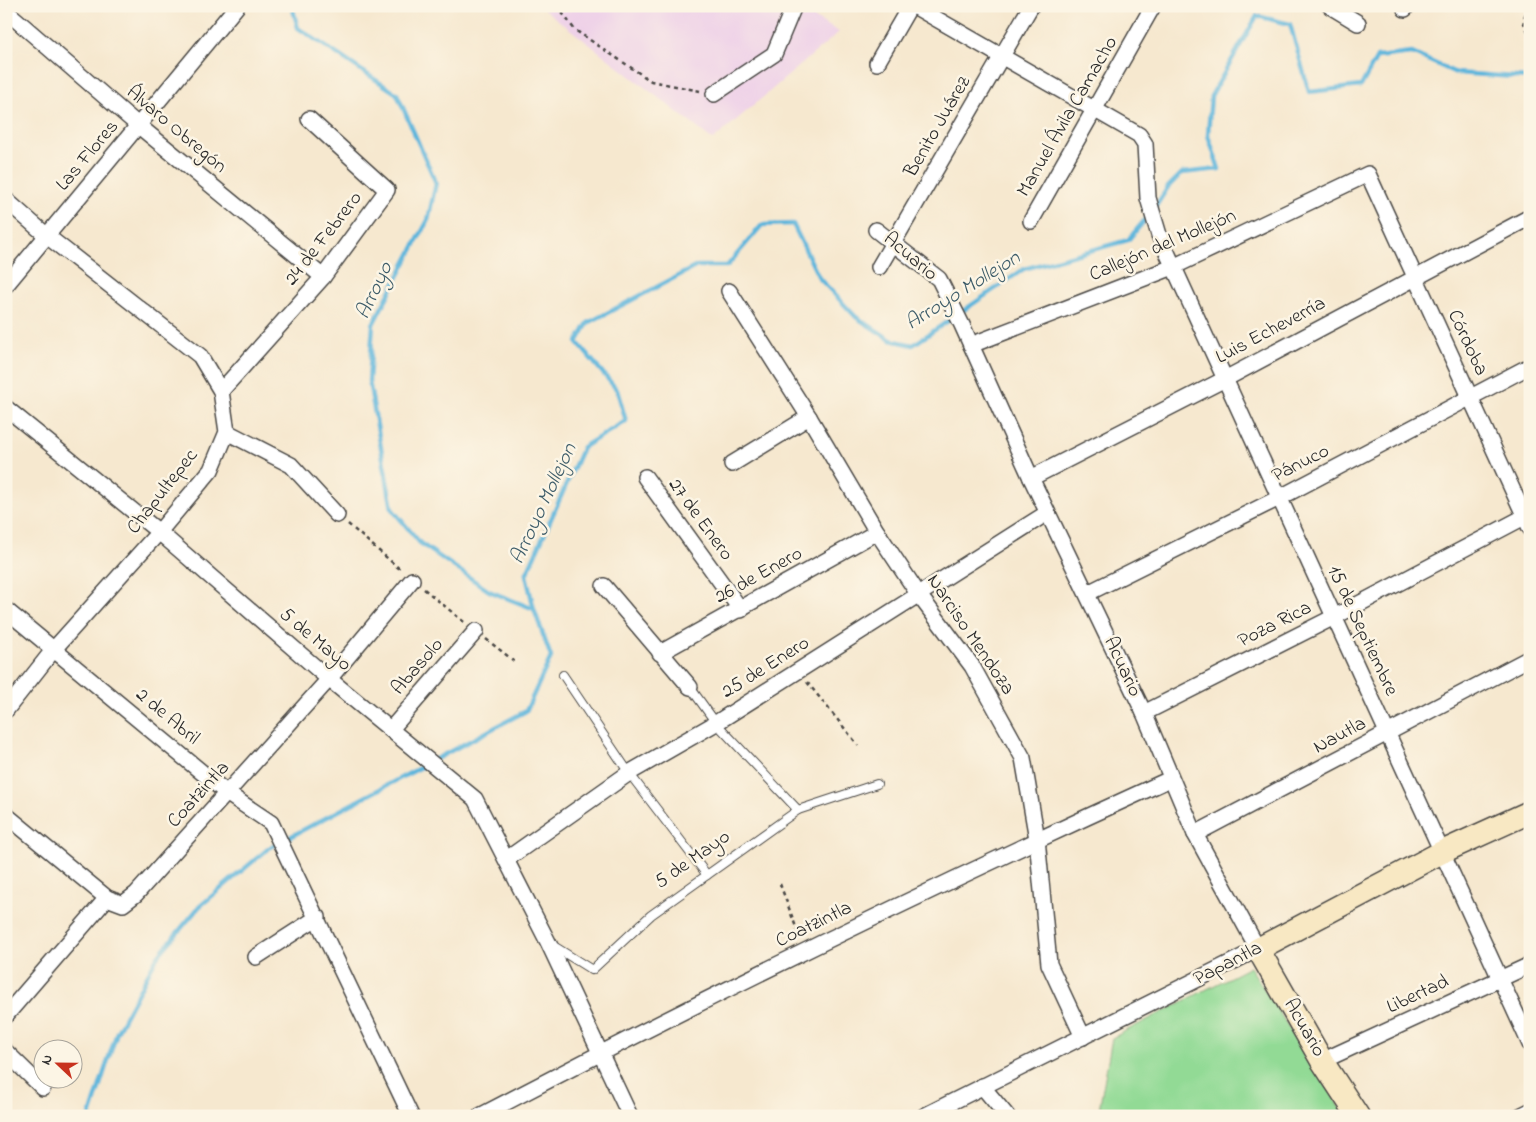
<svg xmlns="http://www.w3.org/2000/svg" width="1536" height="1122" font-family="'Indie Flower',sans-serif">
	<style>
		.built { fill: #eed0e8 }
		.green { fill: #92da95; stroke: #5e8260 }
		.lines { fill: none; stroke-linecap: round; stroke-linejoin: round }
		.stream { stroke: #5fb6dc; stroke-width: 4.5 }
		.lane-casing { stroke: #494744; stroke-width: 10 }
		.street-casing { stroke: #494744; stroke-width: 18 }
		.secondary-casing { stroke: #494744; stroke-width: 25 }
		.path { stroke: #494744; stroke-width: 2.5; stroke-dasharray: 4 4; stroke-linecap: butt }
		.lane { stroke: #fff; stroke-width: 8 }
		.street { stroke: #fff; stroke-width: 15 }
		.secondary { stroke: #f8e8c3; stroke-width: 22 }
		.labels { text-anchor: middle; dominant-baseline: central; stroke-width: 5; stroke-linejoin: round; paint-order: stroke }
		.street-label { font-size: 20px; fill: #2b2b2b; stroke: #fcf5e5 }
		.water-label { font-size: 21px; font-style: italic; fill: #3d5c69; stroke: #fcf5e5 }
	</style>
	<rect width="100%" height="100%" fill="#fcf5e5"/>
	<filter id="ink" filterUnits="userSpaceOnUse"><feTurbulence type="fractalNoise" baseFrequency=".02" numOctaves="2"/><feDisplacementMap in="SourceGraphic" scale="10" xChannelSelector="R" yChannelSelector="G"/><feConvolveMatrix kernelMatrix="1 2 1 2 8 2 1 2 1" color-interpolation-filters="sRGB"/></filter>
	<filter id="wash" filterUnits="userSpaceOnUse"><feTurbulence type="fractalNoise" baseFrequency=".0096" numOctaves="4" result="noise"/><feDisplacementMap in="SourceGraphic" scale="20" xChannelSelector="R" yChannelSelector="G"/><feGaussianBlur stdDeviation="1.12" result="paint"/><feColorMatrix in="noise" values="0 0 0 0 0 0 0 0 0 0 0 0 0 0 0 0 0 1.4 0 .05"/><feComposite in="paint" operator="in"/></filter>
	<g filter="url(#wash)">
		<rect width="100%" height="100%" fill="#f6e8cf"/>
		<!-- built -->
		<path class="built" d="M540 6H795L839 32 713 140Z"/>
		<!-- green -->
		<path class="green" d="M1250 967 1346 1116H1098L1112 1038Z"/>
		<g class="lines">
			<!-- stream -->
			<g class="stream">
				<path d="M292 6 298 28 397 94 436 183 428 220 373 324 369 381 392 509 420 543 489 591 534 609"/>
				<path d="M1154 209 1168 187 1182 173 1219 169 1208 135 1211 96 1257 16 1290 24 1309 92 1361 86 1377 57 1412 53 1456 73 1530 78"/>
				<path d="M434 760 526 711 551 657 534 609 526 575 583 447 626 421 617 390 577 342 588 323 697 266H727L762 225 793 224 819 278 856 317 891 340 913 345 1024 269 1128 240 1149 215"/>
				<path d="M90 1116 117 1032 157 957 199 907 269 848 427 764"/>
			</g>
		</g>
	</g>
	<g filter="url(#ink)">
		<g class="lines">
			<!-- lane casing -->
			<g class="lane-casing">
				<g id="lane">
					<path d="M563 675 629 773 707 875"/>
					<path d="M690 687 716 723 798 810"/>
					<path d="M552 945 592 970 651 915 798 810 877 784"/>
				</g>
			</g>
			<!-- street casing -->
			<g class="street-casing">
				<g id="street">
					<path d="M914 6 1139 135 1145 144 1148 198 1159 235 1530 1044"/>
					<path d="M1330 6 1358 23"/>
					<path d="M1405 9 1406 6"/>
					<path d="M6 11 139 126 323 277"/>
					<path d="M877 63 910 6"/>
					<path d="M714 94 774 54 794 6"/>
					<path d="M6 200 47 236 200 356 221 391 227 432 211 470 159 532 54 649 6 710"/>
					<path d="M1031 221 1153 6"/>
					<path d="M876 230 939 279 962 325 1031 478 1144 713 1195 834 1258 949 924 1116"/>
					<path d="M879 267 1031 6"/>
					<path d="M6 285 237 6"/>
					<path d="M729 291 809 417 877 532 919 595 972 666 1023 758 1037 839 1049 964 1083 1037"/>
					<path d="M971 345 1173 267 1368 174 1530 528"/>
					<path d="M221 391 323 277 387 190 309 119"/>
					<path d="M6 408 159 532 329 679 475 799 548 942 630 1116"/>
					<path d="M227 432 291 465 337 515"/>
					<path d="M732 464 809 417"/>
					<path d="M645 477 741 610"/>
					<path d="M1031 478 1225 379 1530 217"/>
					<path d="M604 586 690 687"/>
					<path d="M1088 593 1279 498 1530 366"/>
					<path d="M6 610 228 794 271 823 411 1116"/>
					<path d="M660 653 877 532"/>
					<path d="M1144 713 1334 617 1530 514"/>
					<path d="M391 729 476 631"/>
					<path d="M6 815 107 898 123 904 136 894 329 679 412 580"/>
					<path d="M1195 834 1530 658"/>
					<path d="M507 859 629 773 716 723 1047 513"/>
					<path d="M256 957 318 917"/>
					<path d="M6 1015 107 898"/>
					<path d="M6 1052 43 1088"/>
					<path d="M1322 1061 1530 965"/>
					<path d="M982 1086 1007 1116"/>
					<path d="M480 1116C706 997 937 885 1170 779"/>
					<path d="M1520 1116 1530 1111"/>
				</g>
			</g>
			<!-- secondary casing -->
			<g class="secondary-casing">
				<path id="secondary" d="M1358 1116 1322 1061 1258 949 1442 852 1530 812"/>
			</g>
			<!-- path -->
			<g class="path">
				<path d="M557 6 575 30 651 81 700 91"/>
				<path d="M1528 6 1523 21 1530 36"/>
				<path d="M348 524 402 571"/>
				<path d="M424 589 464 622"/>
				<path d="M486 639 514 661"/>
				<path d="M807 682 858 745"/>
				<path d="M780 884 800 938"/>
			</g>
			<!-- lane -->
			<use href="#lane" class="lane"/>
			<!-- street -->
			<use href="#street" class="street"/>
			<!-- secondary -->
			<use href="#secondary" class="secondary"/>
		</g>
	</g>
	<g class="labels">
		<!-- street labels -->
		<g class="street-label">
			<text transform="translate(1068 117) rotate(-60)">Manuel Ávila Camacho</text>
			<text transform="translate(938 127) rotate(-60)">Benito Juárez</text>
			<text transform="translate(176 130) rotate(40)">Álvaro Obregón</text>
			<text transform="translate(88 156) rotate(-50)">Las Flores</text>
			<text transform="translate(324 239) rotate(-52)">24 de Febrero</text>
			<text transform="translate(1163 246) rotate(-23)">Callejón del Mollejón</text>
			<text transform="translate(910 257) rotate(40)">Acuario</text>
			<text transform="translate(1271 331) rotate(-28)">Luis Echeverría</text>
			<text transform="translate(1467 343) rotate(65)">Córdoba</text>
			<text transform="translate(1301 464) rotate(-27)">Pánuco</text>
			<text transform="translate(163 492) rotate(-52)">Chapultepec</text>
			<text transform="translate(700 520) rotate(54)">27 de Enero</text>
			<text transform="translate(759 576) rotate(-29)">26 de Enero</text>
			<text transform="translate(1275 625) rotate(-27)">Poza Rica</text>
			<text transform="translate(1362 631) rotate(65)">15 de Septiembre</text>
			<text transform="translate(970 635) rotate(56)">Narciso Mendoza</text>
			<text transform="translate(315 640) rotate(40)">5 de Mayo</text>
			<text transform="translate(418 667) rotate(-49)">Abasolo</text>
			<text transform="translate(1122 667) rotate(65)">Acuario</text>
			<text transform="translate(766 668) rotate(-32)">25 de Enero</text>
			<text transform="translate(167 717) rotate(40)">2 de Abril</text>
			<text transform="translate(1340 736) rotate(-28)">Nautla</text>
			<text transform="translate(199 795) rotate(-48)">Coatzintla</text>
			<text transform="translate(693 860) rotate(-35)">5 de Mayo</text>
			<text transform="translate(814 925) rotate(-26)">Coatzintla</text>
			<text transform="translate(1228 964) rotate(-27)">Papantla</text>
			<text transform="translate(1418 995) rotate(-25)">Libertad</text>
			<text transform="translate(1304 1028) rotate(60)">Acuario</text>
		</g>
		<!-- water labels -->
		<g class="water-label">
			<text transform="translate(375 291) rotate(-65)">Arroyo</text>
			<text transform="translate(963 291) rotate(-32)">Arroyo Mollejon</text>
			<text transform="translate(544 504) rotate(-65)">Arroyo Mollejon</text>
		</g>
	</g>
	<!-- margin -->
	<rect width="1536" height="1122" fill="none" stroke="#fcf5e5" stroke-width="25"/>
	<!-- north arrow -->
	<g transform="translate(58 1064) rotate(292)"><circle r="24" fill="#fcf5e5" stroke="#a8a49b"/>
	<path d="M0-4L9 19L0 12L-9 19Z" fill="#c8321e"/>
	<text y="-8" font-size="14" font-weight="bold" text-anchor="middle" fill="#2b2b2b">N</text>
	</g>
</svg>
